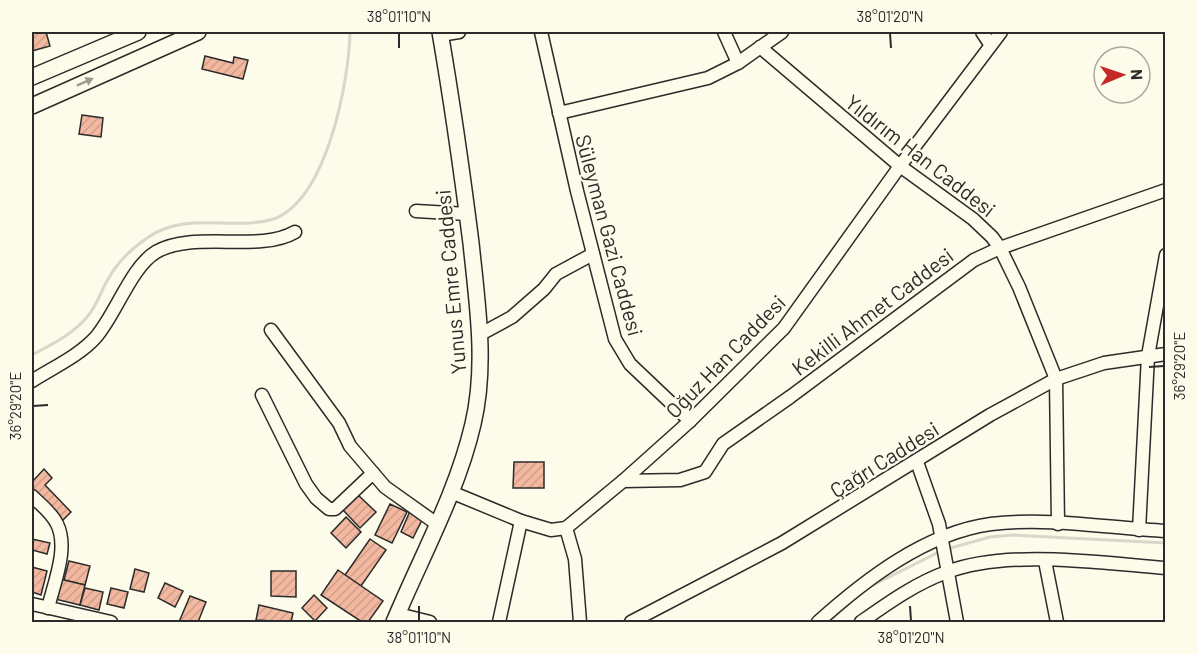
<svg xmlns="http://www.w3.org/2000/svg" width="1197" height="654" font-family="Barlow,sans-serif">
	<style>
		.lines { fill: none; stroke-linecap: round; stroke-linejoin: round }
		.stream { stroke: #d8d7c9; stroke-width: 3 }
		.building { fill: url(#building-hatch); stroke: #2b2b2b; stroke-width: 1.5 }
		.minor-casing { stroke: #2b2b2b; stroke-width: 15 }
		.major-casing { stroke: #2b2b2b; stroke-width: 18 }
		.minor { stroke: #fdfbea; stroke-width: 12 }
		.major { stroke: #fdfbea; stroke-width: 15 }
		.oneway { fill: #9e9d94 }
		.ticks { fill: none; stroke: #2b2b2b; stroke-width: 2 }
		.labels { text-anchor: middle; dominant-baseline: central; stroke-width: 4.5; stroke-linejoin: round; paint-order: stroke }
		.street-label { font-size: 21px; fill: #2b2b2b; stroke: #fdfbea }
		.neatline { fill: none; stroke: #2b2b2b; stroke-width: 2 }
		.ticks-label { font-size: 15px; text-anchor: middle; fill: #2b2b2b }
	</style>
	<defs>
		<pattern id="building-hatch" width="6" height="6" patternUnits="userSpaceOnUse" patternTransform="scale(1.5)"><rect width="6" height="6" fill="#f2b8a0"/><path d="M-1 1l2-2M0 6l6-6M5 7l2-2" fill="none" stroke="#d09e8a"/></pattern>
	</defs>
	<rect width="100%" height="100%" fill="#fdfbea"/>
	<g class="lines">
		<!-- stream -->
		<g class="stream">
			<path d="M32 355C52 344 72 335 87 317 97 306 100 293 107 281 116 264 131 249 147 238 185 212 225 229 266 221 326 210 349 81 350 32"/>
			<path d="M947 549 990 537 1012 535 1166 543"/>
			<path d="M869 587 941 551"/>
			<path d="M829 622 850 602"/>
		</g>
	</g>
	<!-- building -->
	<g class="building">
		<path d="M32 32H46L50 46 32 51Z"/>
		<path d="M205 56 233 63 234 57 248 60 243 79 202 69Z"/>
		<path d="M82 115 103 118 101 137 79 134Z"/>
		<path d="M514 462H544V488H513Z"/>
		<path d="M44 469 52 478 45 485 71 512 62 521 32 491V482Z"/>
		<path d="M358 495 376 512 360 528 343 510Z"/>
		<path d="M390 504 407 512 392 543 375 535Z"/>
		<path d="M410 511 423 518 413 538 401 532Z"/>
		<path d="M346 517 361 532 346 548 331 533Z"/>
		<path d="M32 539 50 543 47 554 32 550Z"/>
		<path d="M370 539 386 550 361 586 345 575Z"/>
		<path d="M69 561 90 566 85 585 64 580Z"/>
		<path d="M32 567 47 571 41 595 32 592Z"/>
		<path d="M135 569 149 573 144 592 130 589Z"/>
		<path d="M338 570 383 601 368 622H362L321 595Z"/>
		<path d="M271 571H296V597L271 596Z"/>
		<path d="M60 579 85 585 80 605 55 599Z"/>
		<path d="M165 583 183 591 175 607 158 598Z"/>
		<path d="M85 588 103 592 99 610 80 605Z"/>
		<path d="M111 588 128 592 124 608 107 604Z"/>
		<path d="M314 595 327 608 315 621 302 608Z"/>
		<path d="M190 596 206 602 198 622H179Z"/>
		<path d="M259 605 293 613 291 622 256 620Z"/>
	</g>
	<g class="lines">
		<!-- minor casing -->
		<g class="minor-casing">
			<g id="minor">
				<path d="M541 32 577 191 615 339 630 364 690 421"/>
				<path d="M724 32 738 63"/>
				<path d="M982 32 990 44"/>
				<path d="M440 35 459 32"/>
				<path d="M760 47 900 166 973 219 992 237 1000 248 1019 287 1056 379 1058 524"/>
				<path d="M559 113 708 78 738 63 782 32"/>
				<path d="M416 211 467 214"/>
				<path d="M271 330 339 423 350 446 385 487 437 524"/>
				<path d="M479 335 512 317 544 289 556 274 593 254"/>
				<path d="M32 381C52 368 79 356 96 337 116 314 131 267 156 252 194 230 259 253 295 232"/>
				<path d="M262 395 306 484 316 498 329 509H335L373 473"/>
				<path d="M917 462 939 524 957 622"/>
				<path d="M623 481 680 480 705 472 723 444 790 397 974 260 1000 248 1166 190"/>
				<path d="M451 492 521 521 551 530 566 528 623 481 690 421 784 328 900 166 1001 32"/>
				<path d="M32 496C40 504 52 513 57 524 69 548 54 583 48 608"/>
				<path d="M566 528 575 559 580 622"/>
				<path d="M1139 530 1148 356 1166 255"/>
				<path d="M1045 561 1057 622"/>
				<path d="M32 604 111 622"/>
				<path d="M398 614 430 622"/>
				<path d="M499 622 521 521"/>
				<path d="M631 622 782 543 990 415 1056 379 1104 363 1166 354"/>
				<path d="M818 622C865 580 925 533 991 524 1048 517 1109 528 1166 531"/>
				<path d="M861 622C888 603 916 583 947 572 1008 549 1101 563 1166 568"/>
			</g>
		</g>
		<!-- major casing -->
		<g class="major-casing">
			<g id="major">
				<path d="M32 77 138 32"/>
				<path d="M32 106 198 32"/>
				<path d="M394 622C421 557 457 493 473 424 487 365 477 302 471 243 462 172 452 102 440 32"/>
			</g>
		</g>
		<!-- minor -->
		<use href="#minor" class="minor"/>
		<!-- major -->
		<use href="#major" class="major"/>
	</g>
	<!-- one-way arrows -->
	<defs><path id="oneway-solid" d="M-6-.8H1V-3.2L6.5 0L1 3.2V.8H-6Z" transform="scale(1.5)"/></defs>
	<use class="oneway" href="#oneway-solid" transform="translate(85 82) rotate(-24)"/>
	<!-- ticks -->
	<path class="ticks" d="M399 33V48M890 33 891 48M1149 367 1164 366M33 406 48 405M419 606V621M910 606 911 621"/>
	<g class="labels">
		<!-- street labels -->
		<g class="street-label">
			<text transform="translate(921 155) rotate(38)">Yıldırım Han Caddesi</text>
			<text transform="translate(610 235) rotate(75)">Süleyman Gazi Caddesi</text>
			<text transform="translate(450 282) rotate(-95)">Yunus Emre Caddesi</text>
			<text transform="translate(872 311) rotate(-37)">Kekilli Ahmet Caddesi</text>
			<text transform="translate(725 356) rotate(-46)">Oğuz Han Caddesi</text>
			<text transform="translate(884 459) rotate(-32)">Çağrı Caddesi</text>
		</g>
	</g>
	<!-- border -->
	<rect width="1197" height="654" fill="none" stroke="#fdfbea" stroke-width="66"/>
	<!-- north arrow -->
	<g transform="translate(1122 75) rotate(88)"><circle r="28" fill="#fdfbea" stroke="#a9a89e" stroke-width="1.5"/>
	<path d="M0-4.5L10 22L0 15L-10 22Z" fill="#c62828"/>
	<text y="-9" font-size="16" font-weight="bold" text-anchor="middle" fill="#2b2b2b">N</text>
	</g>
	<rect x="33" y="33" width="1131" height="588" class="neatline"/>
	<g class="ticks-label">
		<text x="399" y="22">38°01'10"N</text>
		<text x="890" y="22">38°01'20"N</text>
		<text transform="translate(1180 366) rotate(-90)" y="5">36°29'20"E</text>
		<text transform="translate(16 406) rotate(-90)" y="5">36°29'20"E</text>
		<text x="419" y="643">38°01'10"N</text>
		<text x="911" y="643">38°01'20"N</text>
	</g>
</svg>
